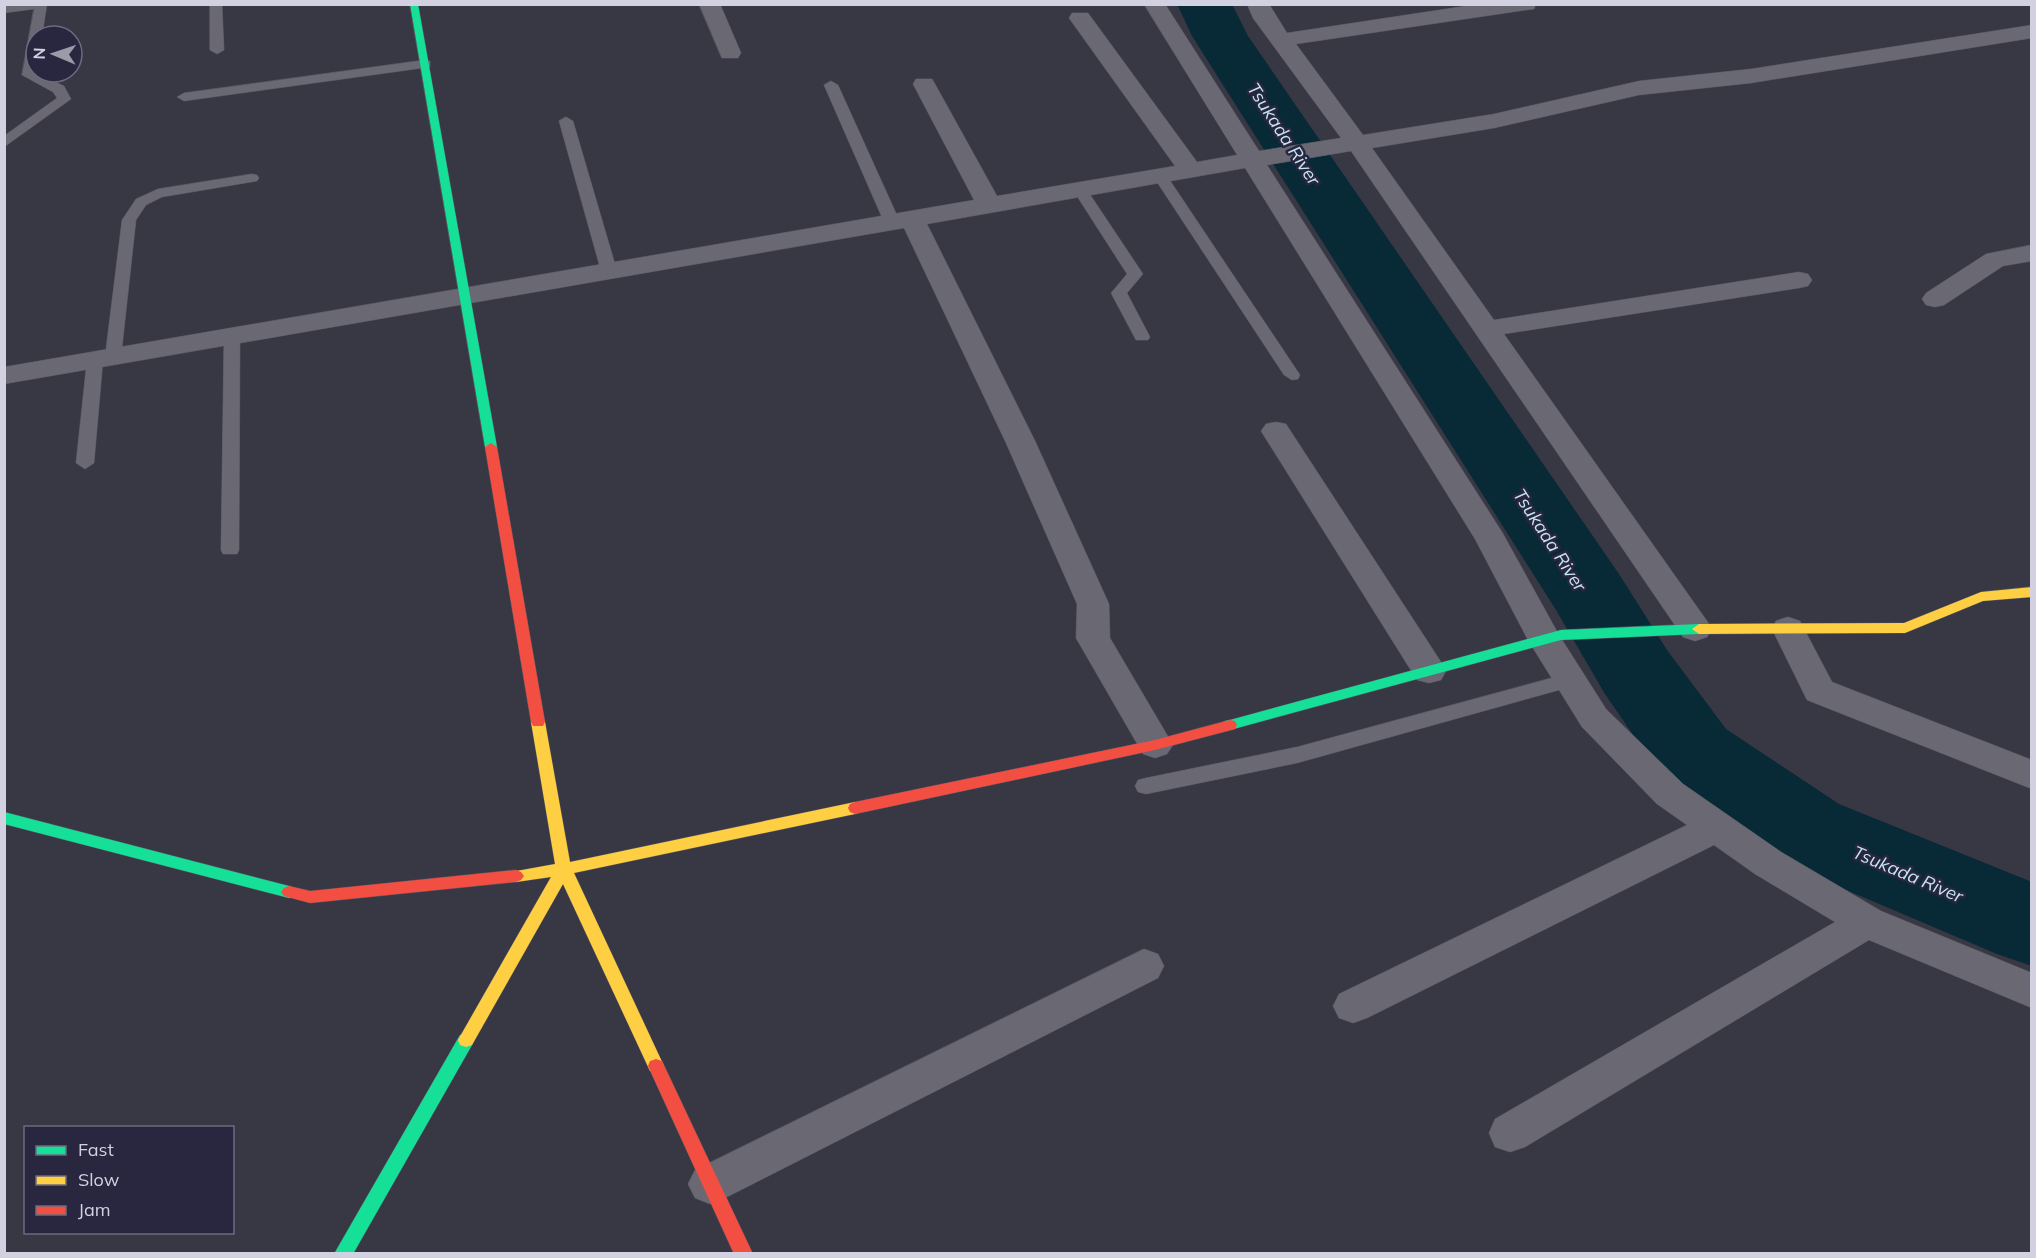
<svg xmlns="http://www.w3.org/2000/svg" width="2036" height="1258" font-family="Mulish,sans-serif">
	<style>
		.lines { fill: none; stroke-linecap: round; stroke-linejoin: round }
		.river { fill: #082936; fill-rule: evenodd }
		.lane-casing { stroke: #565562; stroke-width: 1 }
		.street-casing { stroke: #565562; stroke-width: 1 }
		.fast-casing { stroke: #565562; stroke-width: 1 }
		.slow-casing { stroke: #565562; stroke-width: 1 }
		.jam-casing { stroke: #565562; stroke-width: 1 }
		.lane { fill: #696873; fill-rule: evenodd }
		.street { fill: #696873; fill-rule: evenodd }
		.fast { fill: #16e098; fill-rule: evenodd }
		.slow { fill: #ffcf43; fill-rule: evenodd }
		.jam { fill: #f24e42; fill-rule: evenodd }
		.labels { text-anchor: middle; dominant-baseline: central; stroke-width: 5; stroke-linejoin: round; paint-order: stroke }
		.water-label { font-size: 18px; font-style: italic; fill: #c3e6f6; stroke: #29273f }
	</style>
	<rect width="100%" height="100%" fill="#383744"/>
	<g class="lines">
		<!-- river -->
		<path class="river" d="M1177 4H1232L1248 36 1619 574 1667 650 1726 729 1839 804 2032 882V966L1997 954 1771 858 1662 777 1605 694 1556 610 1192 36Z"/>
		<!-- lane casing -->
		<g class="lane-casing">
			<g id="lane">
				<path d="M35 4H47L42 36H36V73L64 86 71 99 4 147V136L57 98 53 92 22 75Z"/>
				<path d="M210 4H222L224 50 217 54 210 50Z"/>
				<path d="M425 60 430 61V67L184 101 177 97 184 93Z"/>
				<path d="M831 81 838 85 900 222 897 225H887L884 222 824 85Z"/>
				<path d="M566 117 573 121 617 271 614 274H604L601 271 559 121Z"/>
				<path d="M1160 172 1167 176 1300 375 1298 379 1292 380 1284 375 1153 176Z"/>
				<path d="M252 174 257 175 259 178 257 181 162 197 146 205 136 220 121 357 119 360H107L105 357 122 220 136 199 158 189Z"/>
				<path d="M1080 186 1085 187 1143 274 1127 293 1150 337 1148 340H1136L1111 293 1127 274 1073 190Z"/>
				<path d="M232 331 240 336 239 550 237 554H223L221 550 224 336Z"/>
				<path d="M95 355 103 360 94 463 85 469 76 463 87 360Z"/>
				<path d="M1570 673 1577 675 1580 680 1577 685 1297 763 1146 794 1138 792 1135 786 1138 780 1146 778 1297 747Z"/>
			</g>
		</g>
		<!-- street casing -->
		<g class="street-casing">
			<g id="street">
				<path d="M4 4H36L34 9 4 13Z"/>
				<path d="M699 4H720L741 53 738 58H722Z"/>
				<path d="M1144 4H1165L1259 151 1341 138 1253 18 1247 4H1269L1287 33 1479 4H1536L1534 9 1526 10 1296 44 1363 135 1494 114 1639 81 1751 69 2032 25V38L1751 83 1639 95 1494 128 1372 148 1494 320 1799 272 1808 274 1812 280 1808 286 1799 288 1504 334 1707 621 1712 629 1707 637 1695 641 1683 637 1351 151 1267 165 1502 532 1559 635 1606 709 1683 784 1781 852 1881 911 2032 973V1008L1869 940 1525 1147 1510 1152 1495 1147 1489 1133 1495 1119 1835 922 1755 874 1714 845 1367 1018 1353 1023 1339 1018 1333 1006 1339 994 1687 825 1657 804 1582 727 1528 640 1475 539 1245 168 927 224 1036 443 1109 604 1110 638 1173 745 1167 754 1155 758 1143 754 1076 638 1077 604 1006 443 904 228 4 384V367L974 200 913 84 916 79H932L935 84 997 196 1175 166 1069 18 1072 13H1088L1197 162 1237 155Z"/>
				<path d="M2032 245V261L2003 266 1944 305 1935 307 1926 305 1922 299 1926 293 1986 254Z"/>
				<path d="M1276 422 1286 424 1441 662 1446 671 1441 680 1429 683 1417 680 1261 431 1266 424Z"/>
				<path d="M1788 617 1800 621 1832 682 2032 760V789L1807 700 1772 629 1776 621Z"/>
				<path d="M1144 949 1158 954 1164 966 1158 978 725 1198 710 1204 695 1198 688 1184 695 1170Z"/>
			</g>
		</g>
		<!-- fast casing -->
		<g class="fast-casing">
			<g id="fast">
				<path d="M410 4H418L497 447 491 451 485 447Z"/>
				<path d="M1699 624 1706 629 1699 634 1561 640 1230 730 1225 729 1223 725 1225 721 1230 720 1561 630Z"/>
				<path d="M4 812 289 886 294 888 297 892 294 896 289 898 4 824Z"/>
				<path d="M466 1033 472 1035 474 1040 472 1045 353 1254H334L460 1035Z"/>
			</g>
		</g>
		<!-- slow casing -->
		<g class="slow-casing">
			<g id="slow">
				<path d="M2032 587V597L1983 601 1905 633 1699 634 1692 629 1699 624 1904 623 1981 592Z"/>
				<path d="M538 717 543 718 545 722 570 862 855 802 860 804 862 808 860 812 855 814 574 873 664 1066 662 1071 656 1073 650 1071 563 884 472 1045 466 1047 460 1045 458 1040 551 877 516 882 511 880 508 876 511 872 555 864 531 722 533 718Z"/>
			</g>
		</g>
		<!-- jam casing -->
		<g class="jam-casing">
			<g id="jam">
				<path d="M491 443 497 447 545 722 543 726H533L531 722 485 447Z"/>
				<path d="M1230 720 1235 721 1237 725 1235 729 1155 750 855 814 850 812 848 808 850 804 855 802 1155 740Z"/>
				<path d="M516 870 521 872 524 876 521 880 516 882 310 903 284 896 281 892 284 888 289 886 310 891Z"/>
				<path d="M656 1059 662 1061 753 1254H734L648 1066 650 1061Z"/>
			</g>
		</g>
		<!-- lane -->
		<use href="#lane" class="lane"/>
		<!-- street -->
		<use href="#street" class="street"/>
		<!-- fast -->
		<use href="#fast" class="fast"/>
		<!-- slow -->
		<use href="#slow" class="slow"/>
		<!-- jam -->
		<use href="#jam" class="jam"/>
	</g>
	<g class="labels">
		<!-- water labels -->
		<g class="water-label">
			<text transform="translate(1284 134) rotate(57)">Tsukada River</text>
			<text transform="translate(1550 540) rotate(57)">Tsukada River</text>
			<text transform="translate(1908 874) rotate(23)">Tsukada River</text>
		</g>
	</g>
	<!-- border -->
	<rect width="2036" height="1258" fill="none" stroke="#d2d1e1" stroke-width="12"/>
	<!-- legend -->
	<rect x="24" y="1126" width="210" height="108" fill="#29273f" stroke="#6d6b80" stroke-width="1.5"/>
	<rect x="36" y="1146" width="30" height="9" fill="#16e098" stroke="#6d6b80" stroke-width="1.5"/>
	<text x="78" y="1156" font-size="18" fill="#d2d1e1">Fast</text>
	<rect x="36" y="1176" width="30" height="9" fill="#ffcf43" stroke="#6d6b80" stroke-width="1.5"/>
	<text x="78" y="1186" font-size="18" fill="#d2d1e1">Slow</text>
	<rect x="36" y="1206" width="30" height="9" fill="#f24e42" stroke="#6d6b80" stroke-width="1.5"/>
	<text x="78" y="1216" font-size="18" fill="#d2d1e1">Jam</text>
	<!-- north arrow -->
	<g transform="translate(54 54) rotate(272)"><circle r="28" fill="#29273f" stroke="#6d6b80" stroke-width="1.5"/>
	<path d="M0-4.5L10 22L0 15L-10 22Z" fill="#9c9baa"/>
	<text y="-9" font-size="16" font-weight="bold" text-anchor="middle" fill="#d2d1e1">N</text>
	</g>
</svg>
